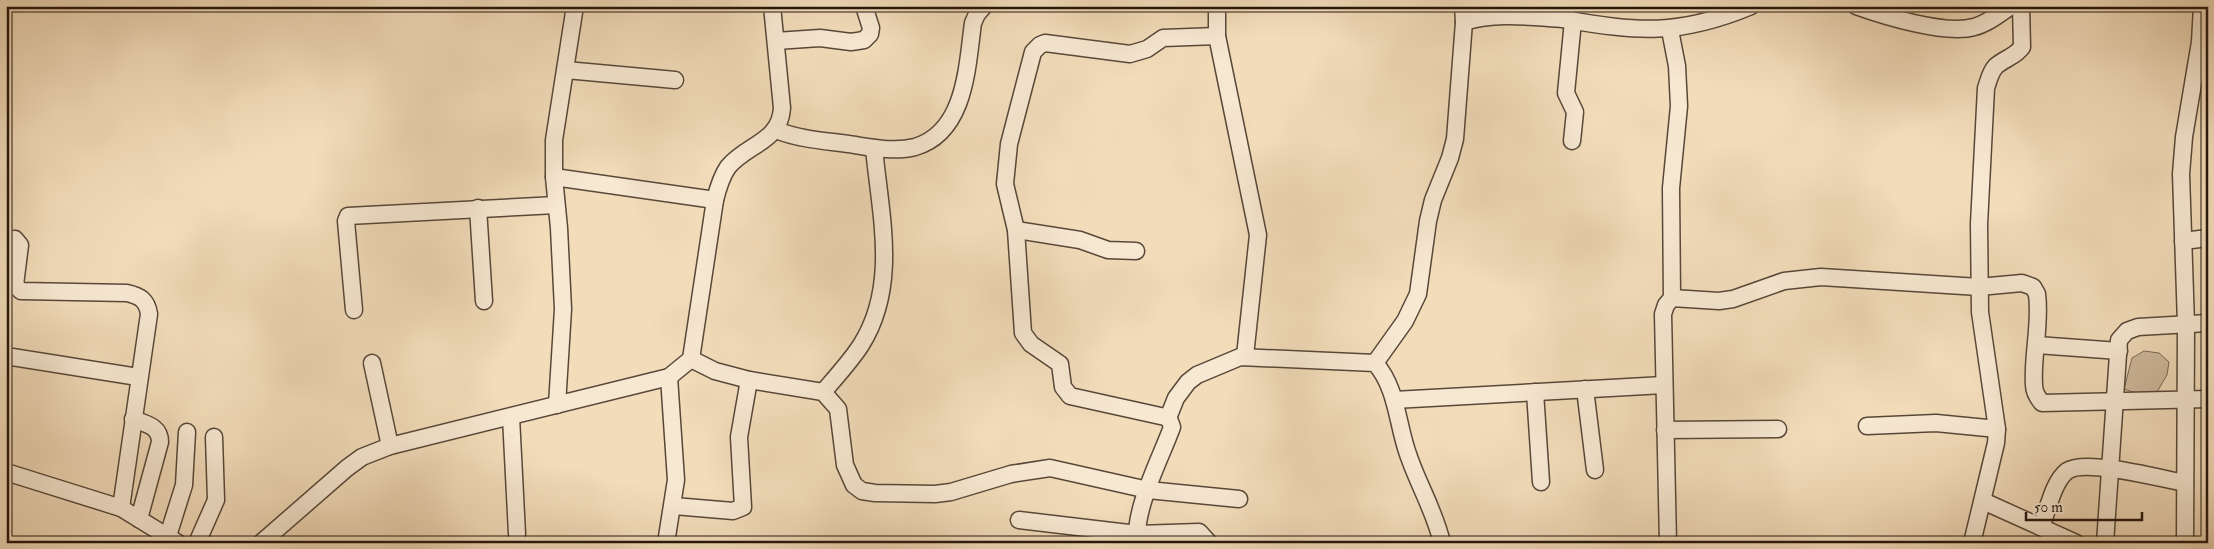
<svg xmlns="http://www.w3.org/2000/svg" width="2214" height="549" font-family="'IM FELL Double Pica',serif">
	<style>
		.green { fill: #cfba9d; stroke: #7a6856 }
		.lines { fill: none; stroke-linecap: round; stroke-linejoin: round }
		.minor-casing { stroke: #584839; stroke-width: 19 }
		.minor { stroke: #f7e8d2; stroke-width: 16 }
	</style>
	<rect width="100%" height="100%" fill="#f2dcba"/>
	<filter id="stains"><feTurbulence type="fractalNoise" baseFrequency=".004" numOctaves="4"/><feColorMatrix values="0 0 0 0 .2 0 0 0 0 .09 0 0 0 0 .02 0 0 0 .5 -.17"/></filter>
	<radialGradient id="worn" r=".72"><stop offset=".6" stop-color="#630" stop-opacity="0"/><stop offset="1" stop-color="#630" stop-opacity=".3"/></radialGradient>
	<!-- green -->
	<path class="green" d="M2144 351 2159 353 2169 362 2167 375 2157 392 2142 395 2124 389 2132 358Z"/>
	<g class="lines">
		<!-- minor casing -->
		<g class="minor-casing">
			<g id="minor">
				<path d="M1217 6V36L1258 235 1245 356"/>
				<path d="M1463 6 1464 22"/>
				<path d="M1856 6C1884 16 1945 35 1974 27 1987 24 1999 14 2011 6"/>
				<path d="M1563 19C1638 32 1679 36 1751 6"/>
				<path d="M1217 36 1163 38 1147 49 1130 54 1045 43 1040 45 1033 52 1009 144 1005 184 1016 230 1023 333 1031 344 1060 364 1063 387 1070 396 1165 417 1170 413 1176 398 1188 382 1197 375 1240 357 1375 363C1398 389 1397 426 1409 457 1419 486 1435 512 1442 543"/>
				<path d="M776 41 820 38 851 42 864 40 870 34 871 28 864 6"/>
				<path d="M566 70 675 80"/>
				<path d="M776 130C801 140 829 141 855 145 874 148 896 152 915 147 966 132 967 66 973 23L977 14 984 6"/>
				<path d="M1572 141 1575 112 1566 93 1573 21"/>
				<path d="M554 177 715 200"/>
				<path d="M478 208 484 301"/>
				<path d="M1016 230 1080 240 1108 250 1136 251"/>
				<path d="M6 240 15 239 20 245 15 285 21 291 127 293C140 296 147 300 149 314L121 508"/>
				<path d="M2183 241 2208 238"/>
				<path d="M1672 298 1719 301 1733 299 1784 281 1821 277 1979 287 2022 283 2033 287 2037 294C2041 325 2032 355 2034 385 2034 392 2037 397 2042 403L2208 399"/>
				<path d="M354 310 346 221 348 216 556 205"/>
				<path d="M2037 345 2119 351"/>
				<path d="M6 356 138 377"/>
				<path d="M691 359 715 371 749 380 823 392 838 409 845 465 854 485 862 491 875 493 935 494 951 492 1011 474 1050 468 1148 490 1239 499"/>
				<path d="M372 363 390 446"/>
				<path d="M1375 363 1405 321 1418 294 1428 221 1433 200 1450 158 1455 139 1464 22C1497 12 1530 17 1563 19L1568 6"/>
				<path d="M1585 389 1595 470"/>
				<path d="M823 392C836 377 850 362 861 345 899 285 880 214 874 148"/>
				<path d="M1535 392 1541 482"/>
				<path d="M1394 400 1664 385"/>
				<path d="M557 405 563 309 559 228 554 177V140L575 6"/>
				<path d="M511 417 517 534"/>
				<path d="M133 419C146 424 160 426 160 442L139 519"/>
				<path d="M1867 426 1936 423 1997 429"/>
				<path d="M1665 430 1778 429"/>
				<path d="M6 472 121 508 178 543"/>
				<path d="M1983 501 2076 543"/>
				<path d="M674 506 733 511 743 507 739 437 749 380"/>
				<path d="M1019 520 1137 534 1199 532 1209 543"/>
				<path d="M2041 527C2048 510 2053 482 2067 471 2085 458 2162 479 2185 483"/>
				<path d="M168 536 184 485 187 432"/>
				<path d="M197 543 216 500 214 437"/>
				<path d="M261 543 347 468 362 457 390 446 669 377 691 359 715 200C718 188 721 177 728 167 747 144 780 142 782 108L772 6"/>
				<path d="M666 543 676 480 669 377"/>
				<path d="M1137 543C1134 508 1160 460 1172 427L1168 416"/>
				<path d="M1668 543 1663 314 1666 305 1672 298 1671 188 1679 106 1677 66 1670 30"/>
				<path d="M1972 543 1996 443 1997 429 1980 312 1979 224 1986 88C1989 80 1990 72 1996 66 2004 59 2016 56 2022 47L2021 6"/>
				<path d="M2105 543 2119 340 2127 331 2138 327 2208 323"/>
				<path d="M2185 543 2186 324 2181 174 2184 137 2200 42 2202 6"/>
			</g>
		</g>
		<!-- minor -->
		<use href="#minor" class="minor"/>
	</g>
	<!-- margin -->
	<rect width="2214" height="549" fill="none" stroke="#f2dcba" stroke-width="25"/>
	<rect x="8" y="8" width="2199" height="534" fill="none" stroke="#25160e" stroke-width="2.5"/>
	<rect x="12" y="12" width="2189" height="524" fill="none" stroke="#25160e"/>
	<!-- scale -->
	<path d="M2026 512v8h116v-8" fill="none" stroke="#25160e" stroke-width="2.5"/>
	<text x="2034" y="512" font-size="15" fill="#25160e" stroke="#f7e8d2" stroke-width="4" paint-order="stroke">50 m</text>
	<rect width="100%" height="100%" filter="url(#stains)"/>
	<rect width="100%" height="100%" fill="url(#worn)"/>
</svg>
